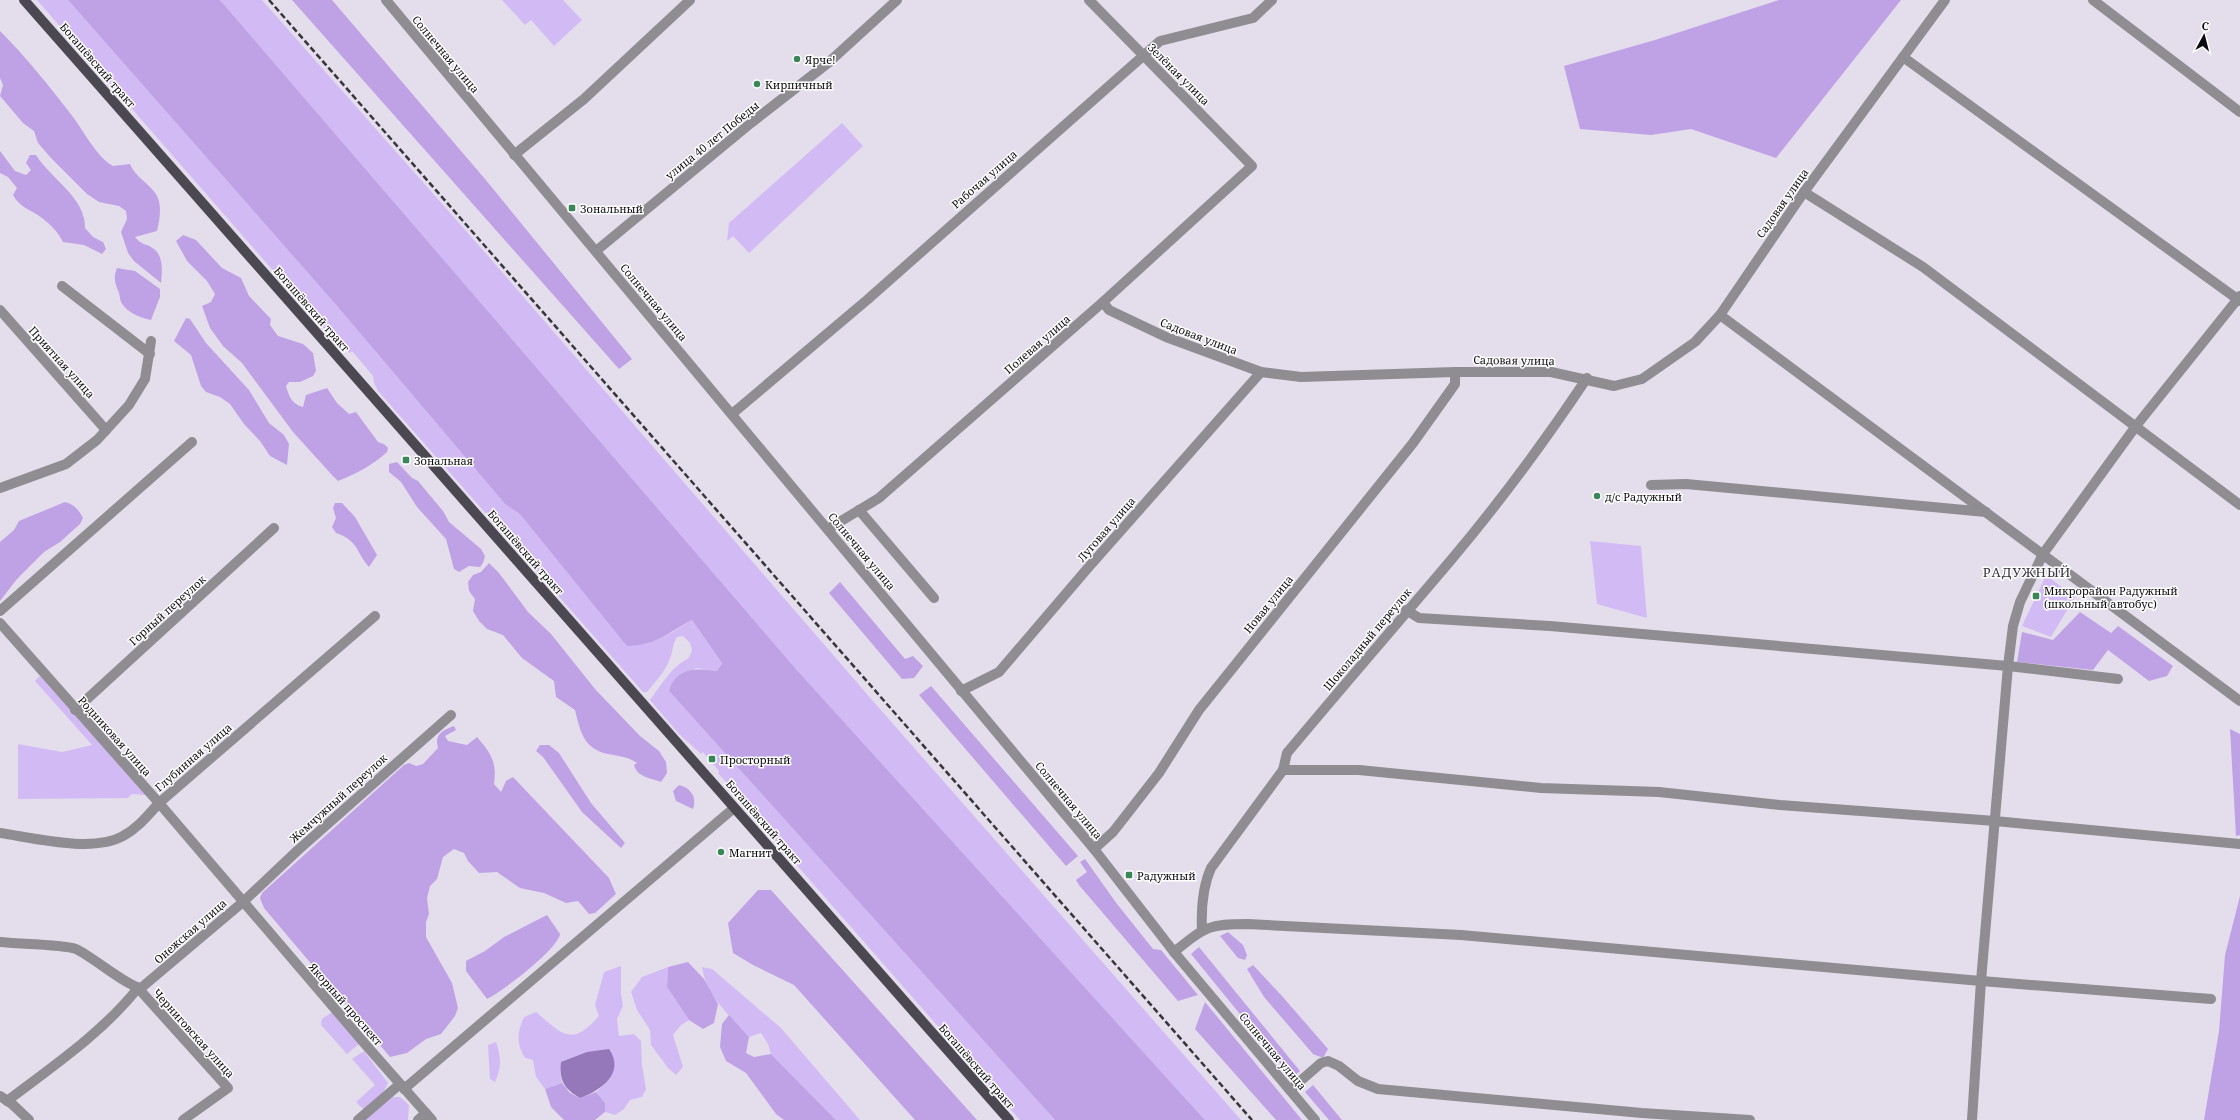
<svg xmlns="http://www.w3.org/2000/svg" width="2240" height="1120" font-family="'Noto Serif',serif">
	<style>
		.green { fill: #d2bbf4 }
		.forest { fill: #bfa2e6 }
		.water { fill: #9578b9 }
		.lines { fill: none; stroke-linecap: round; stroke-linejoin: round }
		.minor { stroke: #8f8c92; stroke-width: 10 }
		.major { stroke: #4c4852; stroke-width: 10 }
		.rail { stroke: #37343a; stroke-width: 2.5; stroke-dasharray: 6 3; stroke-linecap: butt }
		.poi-dot { fill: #398756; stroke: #fff; stroke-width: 1.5 }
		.labels { text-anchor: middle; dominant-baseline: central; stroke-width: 3; stroke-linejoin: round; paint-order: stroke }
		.street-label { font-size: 11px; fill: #0d0b0f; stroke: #fff }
		.poi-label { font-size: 11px; fill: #0d0b0f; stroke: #fff; text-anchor: start }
		.quarter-label { font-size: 13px; letter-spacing: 1px; fill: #39353f; stroke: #fff }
	</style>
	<rect width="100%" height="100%" fill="#e4deec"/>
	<!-- green -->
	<g class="green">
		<path d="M37 0H68L337 306 505 504 520 513 627 645C656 645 669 634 692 620L722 663 717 671 696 668 669 691 1055 1120H1020L744 805 740 798 718 773 719 771 703 752 701 754 679 734 650 700C661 685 672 666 689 658L692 650 690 643 683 636 677 637C672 645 673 653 669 661 665 672 655 682 647 692H643L378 391 374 383 373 376 352 351 350 353 324 329Z"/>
		<path d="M220 0H262L489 257 873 701 1241 1120H1205L796 669Z"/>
		<path d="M502 0H563L582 20 554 46 531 20 525 25Z"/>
		<path d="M842 123 863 146 749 253 733 236 727 241 729 223Z"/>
		<path d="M1590 541 1641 546 1647 618 1597 604Z"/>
		<path d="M2046 575 2075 597 2051 637 2022 626Z"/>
		<path d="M40 676 146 795 132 794 128 798 18 799V744L62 752 92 745 35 681Z"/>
		<path d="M621 966V993L623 1006 617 1019 619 1036 634 1034 641 1041 642 1065 646 1089 642 1097 630 1100 624 1109 615 1115 605 1112V1103L596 1092 606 1083 560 1071 562 1083 545 1089 536 1077 533 1060 525 1058C516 1043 517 1032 524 1017L536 1012C563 1035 572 1047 599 1016L595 1005 604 972Z"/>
		<path d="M668 967 667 987 689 1020 681 1025 673 1035 683 1067 676 1075 668 1068 651 1045 650 1030 637 1010 631 992 642 977Z"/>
		<path d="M702 967 712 969 781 1028 860 1120H836L771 1054 768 1044 761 1033 749 1037C730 1016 706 996 702 967Z"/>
		<path d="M332 1012 359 1044 347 1054 321 1025 322 1019Z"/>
		<path d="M496 1042C501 1057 502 1067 495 1082L490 1079 488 1045Z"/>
		<path d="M364 1051 388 1083 383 1093 364 1110 356 1102 375 1085 352 1059Z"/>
		<path d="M392 1097H400L409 1105 408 1120H364Z"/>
	</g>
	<!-- forest -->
	<g class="forest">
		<path d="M68 0H220L796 669 1205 1120H1055L669 691C676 667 697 668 717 671L722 663 692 620C667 633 658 645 627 646L520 514 505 504 337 306Z"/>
		<path d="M292 0H332L485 179 632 359 619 369Z"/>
		<path d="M1779 0H1901L1776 158 1691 129 1651 135 1580 129 1564 66 1655 40Z"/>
		<path d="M0 31C27 58 50 87 73 117 85 133 96 156 113 166L130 164C138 183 160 186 160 209 160 217 159 223 157 231L135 237C142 246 147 243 154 249 164 257 162 272 161 283L134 261 128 253 121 232 127 219 126 211 119 206 99 202 87 194 51 158 38 143 34 131 23 123 0 96 3 85 0 78Z"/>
		<path d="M0 151 15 171 26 175 31 170 26 163 30 155H36C51 179 86 198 85 228L93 237 103 242 106 249 102 254 84 245 63 242C58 232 51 225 42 218 32 210 20 208 13 195L17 188 8 177 0 173Z"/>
		<path d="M183 235 196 240 222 268 241 278 249 296 271 319 270 325 278 336 303 344 313 353 316 371 313 376 300 382H289L286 386C289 397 292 404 303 407L306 395 327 388 337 403 349 414 356 412 378 442 384 444 388 448 387 452C373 465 356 474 338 481L332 475 293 432 242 363 223 346 210 328 202 306 211 302 215 294 207 281 187 261 176 241Z"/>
		<path d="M117 268 135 271 160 289V297L151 320C140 318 126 312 121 302 120 300 120 296 119 293 115 283 113 278 117 268Z"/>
		<path d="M186 318 190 319 206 343 249 390 269 423 284 435 289 444 287 465 270 456 260 441 244 424 230 404 220 397 206 392 201 386 191 355 174 341Z"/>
		<path d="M397 462 412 478 418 481 443 511 449 522 481 549 485 556 483 563 480 567 469 566 459 572 454 569 446 539 417 507 401 482 389 472V464Z"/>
		<path d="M65 502C75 505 78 509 83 518L80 524 60 542 44 552 17 579 0 601V542L14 530 19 521Z"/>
		<path d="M335 503H342L355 517 377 555 369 567C355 551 359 541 336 533L332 527 336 518 333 508Z"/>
		<path d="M489 563 499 573 528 612 551 634 595 689 640 736 659 751 666 762 667 773 661 782C650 778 637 777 634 765L637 763C628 757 620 756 608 754 583 749 580 730 575 710L556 697 554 681 522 658 503 635 487 629 479 621 473 611 475 599 469 591 468 582 473 575 481 572Z"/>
		<path d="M840 582 905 659 913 656 923 666 914 678 902 679 829 593Z"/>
		<path d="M2080 612 2111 633 2118 626 2173 666 2167 676 2149 681 2108 650 2093 670 2017 662 2022 632 2053 640Z"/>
		<path d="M931 686 1078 856 1066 866 919 695Z"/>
		<path d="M454 726 456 730 445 736 448 741 467 745 477 737C491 753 497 762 494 784L501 792 506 781 513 777 609 878 616 894 595 913 589 914 578 901 566 903 544 893 520 888 497 872 479 873 468 861 464 853 454 849 443 857 437 879 430 886 427 898 429 914 426 922V937L452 983 458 1008 455 1016 441 1034 426 1039 407 1053 390 1057 264 908 260 898 262 893 404 765 409 763 416 766 423 764 438 748C434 735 442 730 454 726Z"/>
		<path d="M2230 729 2240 734V835L2236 836Z"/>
		<path d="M540 745H549L559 753 591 803 625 843 621 848 582 812 543 757 536 751Z"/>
		<path d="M679 785C691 788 697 797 693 809L676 801 673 791Z"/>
		<path d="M1085 859 1117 904 1153 949 1161 950 1198 995 1178 1001 1079 885 1076 880 1087 872 1080 862Z"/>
		<path d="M758 890H771L977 1120H915L794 985 753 965 733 953 728 923Z"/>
		<path d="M2240 896V1120H2204L2219 1031 2225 955Z"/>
		<path d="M547 915 560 934C558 949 502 992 487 999L466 971V961L485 951 504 937Z"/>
		<path d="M1228 932 1243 945 1247 955 1245 960 1238 958 1220 936Z"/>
		<path d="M1199 947 1300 1071 1292 1078 1191 954Z"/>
		<path d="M688 962 704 979 718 1004 714 1023 703 1029 689 1020 667 987 668 967Z"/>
		<path d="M1253 965 1282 996 1328 1049 1323 1058 1313 1054 1264 997 1247 969Z"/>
		<path d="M1205 1002 1302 1120H1276L1195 1029Z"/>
		<path d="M729 1015 749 1037 746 1053 754 1057 771 1054 836 1120H784L776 1114 746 1073 726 1061 720 1047 722 1024Z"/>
		<path d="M562 1083 570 1093 580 1098 596 1092 605 1103V1112L595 1120H564L551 1107 545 1089Z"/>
		<path d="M1313 1085 1342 1120H1329L1305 1092Z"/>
	</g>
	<!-- water -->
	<path class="water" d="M609 1049C626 1073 600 1091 580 1098 564 1089 559 1080 561 1062L587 1052Z"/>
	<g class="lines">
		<!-- minor -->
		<g class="minor">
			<path d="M386 0 1094 849 1174 952 1315 1120"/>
			<path d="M2093 0 2240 112"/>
			<path d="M1903 57 2240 301"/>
			<path d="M514 155 584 99 690 0"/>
			<path d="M1804 192 1923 267 2240 505"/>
			<path d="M596 251 751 123 828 63 897 0"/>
			<path d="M62 286 150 354"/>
			<path d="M1103 302 1109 310 1166 337 1261 372 1301 377 1455 372H1551L1614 386 1642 379 1695 342 1720 315 1804 192 1945 0"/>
			<path d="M0 310 106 430"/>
			<path d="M1720 315 2240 701"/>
			<path d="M732 414 867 300 1160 41 1253 18 1272 0"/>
			<path d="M1651 485 1686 484 1986 512"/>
			<path d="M0 488 66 464 97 440 129 405 145 379 151 341"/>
			<path d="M859 510 934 598"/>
			<path d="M828 529 879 498 1103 302 1252 166 1089 0"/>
			<path d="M1406 610 1419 618 1550 626 2008 666 2118 679"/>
			<path d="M0 611 192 442"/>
			<path d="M0 623 159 803 365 1044 432 1120"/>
			<path d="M961 691 999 672 1087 569 1261 372"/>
			<path d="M75 710 274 528"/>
			<path d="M1283 770H1359L1541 788 1659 792 1780 805 1995 821 2240 844"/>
			<path d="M0 833C34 838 93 853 123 836 138 828 148 815 159 803L375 616"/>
			<path d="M1094 849 1113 832 1159 773 1199 710 1413 443 1455 384V372"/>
			<path d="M1202 931C1201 909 1202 888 1211 868L1283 770 1287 753C1341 688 1397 624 1451 560 1500 502 1545 441 1587 378"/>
			<path d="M0 942C16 944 64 944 76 949 93 957 128 987 141 988L243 902 297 851 451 715"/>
			<path d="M1174 952C1205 927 1208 924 1248 924L1461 935 1981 981 2211 999"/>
			<path d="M404 1089 734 808"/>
			<path d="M1290 1090 1321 1063 1328 1061 1339 1066 1358 1081 1378 1089 1642 1113 1750 1120"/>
			<path d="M0 1096 12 1104 29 1120"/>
			<path d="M7 1101C53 1066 102 1033 138 988L228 1088 183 1120"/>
			<path d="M358 1120 400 1084"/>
			<path d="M418 1120 426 1113"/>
			<path d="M1972 1120 1981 981 2008 666 2013 626 2020 602 2043 554 2136 426 2240 296"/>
		</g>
		<!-- major -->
		<path class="major" d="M24 0 1009 1120"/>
		<!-- rail -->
		<path class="rail" d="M269 0 1252 1120"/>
	</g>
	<!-- markers -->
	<g class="poi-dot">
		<circle cx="797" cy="59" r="4"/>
		<circle cx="757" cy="84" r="4"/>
		<rect x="568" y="204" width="8" height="8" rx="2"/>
		<rect x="402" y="456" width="8" height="8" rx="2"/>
		<circle cx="1597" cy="496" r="4"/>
		<rect x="2032" y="592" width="8" height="8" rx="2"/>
		<rect x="708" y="755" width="8" height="8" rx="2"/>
		<circle cx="721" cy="852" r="4"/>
		<rect x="1125" y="871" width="8" height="8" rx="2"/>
	</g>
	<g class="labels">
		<!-- street labels -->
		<g class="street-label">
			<text transform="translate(446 54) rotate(50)">Солнечная улица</text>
			<text transform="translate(98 65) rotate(49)">Богашёвский тракт</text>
			<text transform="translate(1179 74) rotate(45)">Зелёная улица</text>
			<text transform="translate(712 140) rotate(-39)">улица 40 лет Победы</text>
			<text transform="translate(984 179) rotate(-41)">Рабочая улица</text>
			<text transform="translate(1782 203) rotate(-55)">Садовая улица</text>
			<text transform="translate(654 302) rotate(50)">Солнечная улица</text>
			<text transform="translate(312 309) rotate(49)">Богашёвский тракт</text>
			<text transform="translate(1199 336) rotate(21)">Садовая улица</text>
			<text transform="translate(1037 344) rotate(-41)">Полевая улица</text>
			<text transform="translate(1514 360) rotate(1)">Садовая улица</text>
			<text transform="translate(62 362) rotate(48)">Приятная улица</text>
			<text transform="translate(1106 529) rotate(-49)">Луговая улица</text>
			<text transform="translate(862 551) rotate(50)">Солнечная улица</text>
			<text transform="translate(526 552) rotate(49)">Богашёвский тракт</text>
			<text transform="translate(1268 604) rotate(-51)">Новая улица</text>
			<text transform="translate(167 610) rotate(-42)">Горный переулок</text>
			<text transform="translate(1367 639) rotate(-50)">Шоколадный переулок</text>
			<text transform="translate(115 736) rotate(48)">Родниковая улица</text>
			<text transform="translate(193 757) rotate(-41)">Глубинная улица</text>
			<text transform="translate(338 798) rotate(-42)">Жемчужный переулок</text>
			<text transform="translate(1069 800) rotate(50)">Солнечная улица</text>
			<text transform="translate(764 822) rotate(49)">Богашёвский тракт</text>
			<text transform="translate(190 931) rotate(-41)">Онежская улица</text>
			<text transform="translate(346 1004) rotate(49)">Якорный проспект</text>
			<text transform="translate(194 1033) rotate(48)">Черниговская улица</text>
			<text transform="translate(1273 1051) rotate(50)">Солнечная улица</text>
			<text transform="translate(977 1066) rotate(49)">Богашёвский тракт</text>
		</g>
		<!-- poi labels -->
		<g class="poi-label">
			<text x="805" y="59">Ярче!</text>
			<text x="765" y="84">Кирпичный</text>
			<text x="580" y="208">Зональный</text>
			<text x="414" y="460">Зональная</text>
			<text x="1605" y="496">д/с Радужный</text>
			<text x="2044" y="590">Микрорайон Радужный<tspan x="2044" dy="13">(школьный автобус)</tspan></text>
			<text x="720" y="759">Просторный</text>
			<text x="729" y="852">Магнит</text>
			<text x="1137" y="875">Радужный</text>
		</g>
		<!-- quarter labels -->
		<g class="quarter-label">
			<text x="2027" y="572">РАДУЖНЫЙ</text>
		</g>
	</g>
	<!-- north arrow -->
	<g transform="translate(2204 36) rotate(7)" stroke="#ffffff" stroke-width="3" paint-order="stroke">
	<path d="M0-3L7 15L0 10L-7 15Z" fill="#0d0b0f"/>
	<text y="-6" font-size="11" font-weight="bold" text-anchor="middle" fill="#0d0b0f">С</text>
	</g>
</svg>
